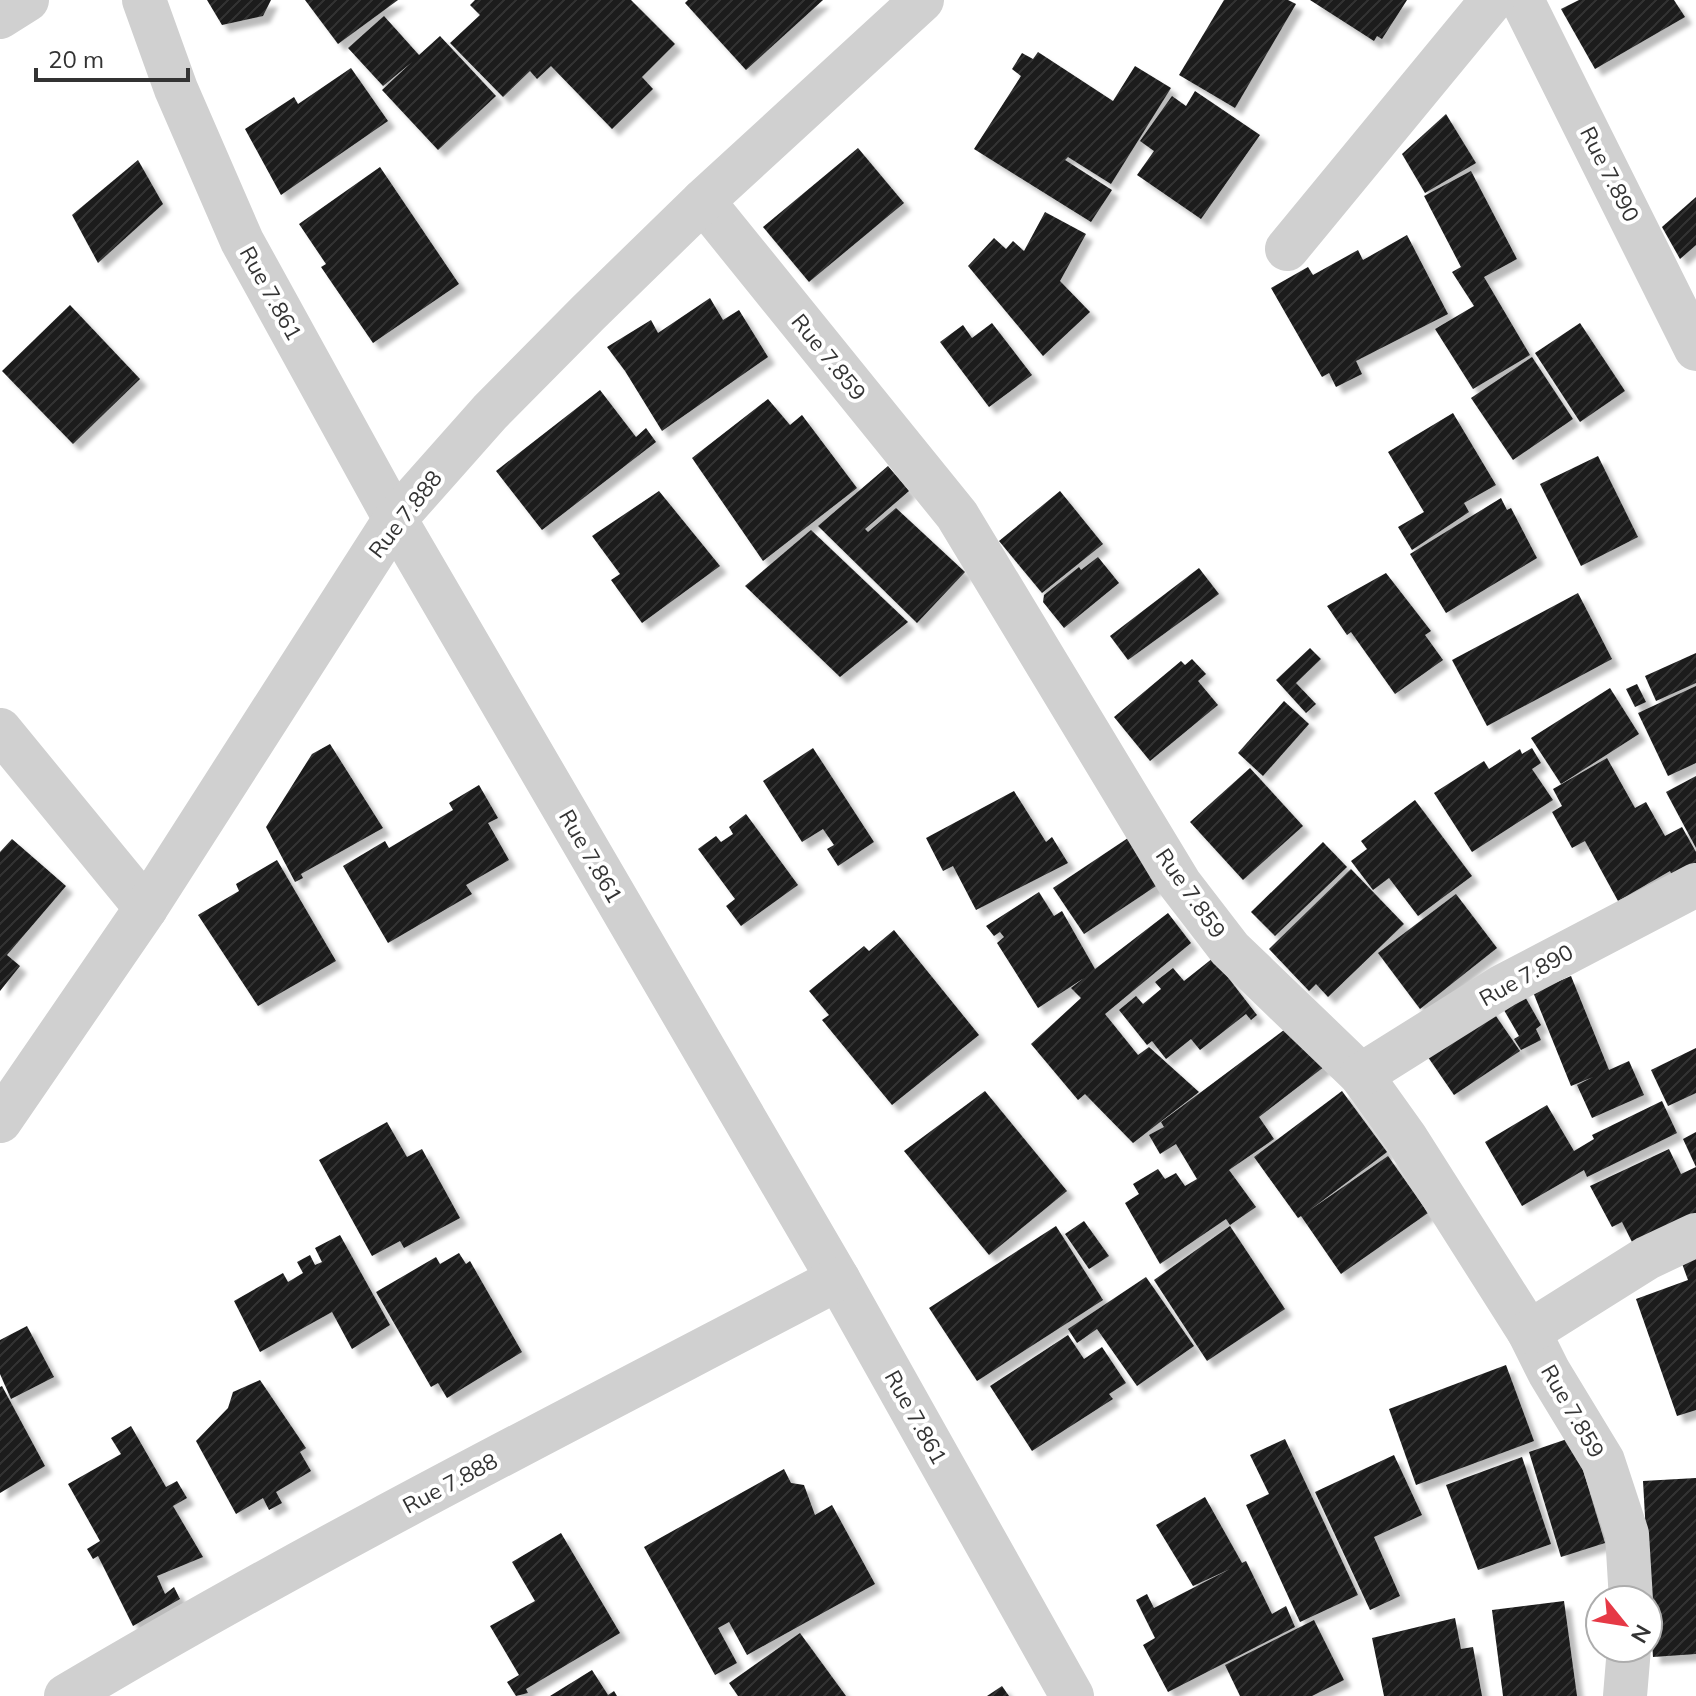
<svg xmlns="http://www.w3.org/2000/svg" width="1696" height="1696" font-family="Mulish,sans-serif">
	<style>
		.building { fill: url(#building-hatch); filter: url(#shadow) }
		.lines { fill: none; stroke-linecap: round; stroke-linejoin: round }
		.street { stroke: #d0d0d0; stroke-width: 44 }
		.labels { text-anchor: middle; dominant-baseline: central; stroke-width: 8; stroke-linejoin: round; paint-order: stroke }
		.street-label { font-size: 22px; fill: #333; stroke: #fff }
	</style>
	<defs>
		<pattern id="building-hatch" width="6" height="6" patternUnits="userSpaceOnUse" patternTransform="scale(2)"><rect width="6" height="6" fill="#1a1a1a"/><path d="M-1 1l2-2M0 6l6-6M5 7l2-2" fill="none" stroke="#333"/></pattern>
		<filter id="shadow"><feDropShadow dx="7" dy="7" stdDeviation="2" flood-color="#0004"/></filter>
	</defs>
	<rect width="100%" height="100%" fill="#fff"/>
	<!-- building -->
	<g class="building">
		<path d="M207 0H271L263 16 222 25Z"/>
		<path d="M305 0H398L338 44Z"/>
		<path d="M475 0H631L675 44 642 77 653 89 612 129 551 66 537 79 530 71 503 97 450 43 480 15 470 5Z"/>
		<path d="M688 0H823L746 70 685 3Z"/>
		<path d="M1224 0H1288L1296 4 1235 108 1179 75Z"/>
		<path d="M1310 0H1407L1382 39 1377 36 1374 41Z"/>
		<path d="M1579 0H1674L1685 17 1595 69 1561 9Z"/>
		<path d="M384 16 419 55 440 36 496 96 438 150 382 90 412 62 383 86 348 48Z"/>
		<path d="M1038 52 1113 101 1135 66 1171 88 1111 184 1068 157 1065 160 1112 190 1091 222 974 149 1021 76 1012 69 1022 53 1033 59Z"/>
		<path d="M351 68 388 121 281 195 245 129 294 97 298 104Z"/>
		<path d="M1195 91 1260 135 1201 219 1137 175 1154 151 1140 141 1172 96 1186 106Z"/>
		<path d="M1446 114 1476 163 1425 193 1402 154Z"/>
		<path d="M858 148 904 203 809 282 763 227Z"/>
		<path d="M138 160 163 204 98 263 72 215Z"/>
		<path d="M380 167 459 284 373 343 321 267 326 264 299 224Z"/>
		<path d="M1471 171 1517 259 1484 277 1530 355 1473 389 1435 329 1474 306 1452 272 1461 267 1424 196Z"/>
		<path d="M1696 197V245L1680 259 1662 227Z"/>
		<path d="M1045 212 1086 234 1060 281 1090 312 1043 356 968 266 994 238 1006 249 1013 241 1024 251Z"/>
		<path d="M1407 235 1448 314 1356 361 1362 374 1336 387 1329 373 1322 377 1271 288 1308 267 1313 275 1358 250 1363 260Z"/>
		<path d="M710 298 723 320 739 310 768 357 662 431 625 371 607 347 651 320 658 333Z"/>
		<path d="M70 305 140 379 73 444 2 371Z"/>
		<path d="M992 323 1032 375 989 407 940 342 963 325 972 338Z"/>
		<path d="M1580 323 1625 391 1580 422 1535 353Z"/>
		<path d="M1532 357 1573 419 1513 460 1471 398Z"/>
		<path d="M600 390 636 437 646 428 656 442 542 530 496 471Z"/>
		<path d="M768 399 790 425 802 415 857 488 763 561 692 458Z"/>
		<path d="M1453 413 1496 485 1464 503 1469 512 1412 550 1398 527 1424 512 1388 452Z"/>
		<path d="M1598 456 1638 537 1581 566 1540 484Z"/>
		<path d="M888 466 909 491 865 529 868 532 896 508 965 572 917 623 818 526Z"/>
		<path d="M659 491 720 566 642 623 611 580 620 574 592 536Z"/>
		<path d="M1060 491 1103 544 1042 593 999 541Z"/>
		<path d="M1501 498 1507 510 1511 508 1537 558 1446 613 1410 554Z"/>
		<path d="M811 530 908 622 840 677 745 586Z"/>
		<path d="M1098 557 1119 583 1064 628 1043 602 1044 595 1079 567 1081 570Z"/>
		<path d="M1199 568 1219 594 1128 660 1110 636Z"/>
		<path d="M1386 573 1431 631 1425 635 1443 660 1395 694 1351 632 1347 635 1327 606Z"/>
		<path d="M1578 593 1612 659 1487 726 1452 660Z"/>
		<path d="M1310 648 1321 659 1296 683 1316 704 1306 713 1276 680Z"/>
		<path d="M1696 653V683L1656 701 1645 676Z"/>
		<path d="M1192 659 1206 674 1198 681 1218 705 1150 761 1114 717 1181 661 1185 665Z"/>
		<path d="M1637 684 1646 702 1635 707 1626 689Z"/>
		<path d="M1696 686V763L1668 776 1638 713Z"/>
		<path d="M1610 688 1639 734 1561 784 1531 738Z"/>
		<path d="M1284 701 1309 724 1263 776 1238 753Z"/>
		<path d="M330 744 383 828 301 874 303 878 295 882 266 827 312 754Z"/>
		<path d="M813 748 874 842 838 866 827 849 834 845 823 829 802 842 763 781Z"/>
		<path d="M1532 748 1541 763 1532 769 1553 800 1472 852 1434 793 1484 761 1489 769 1520 749 1522 754Z"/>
		<path d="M1607 758 1635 808 1646 802 1665 836 1682 827 1696 852V867L1674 880 1670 871 1618 901 1585 841 1572 848 1552 812 1562 806 1553 789Z"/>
		<path d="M1250 768 1303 826 1243 880 1190 822Z"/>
		<path d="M1696 776V848L1666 792Z"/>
		<path d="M479 785 498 818 488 823 509 860 466 885 472 894 388 943 343 866 385 841 389 848 453 810 449 803Z"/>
		<path d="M1014 791 1046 842 1052 837 1068 863 976 910 953 866 943 871 926 838Z"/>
		<path d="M1415 800 1472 876 1418 916 1389 878 1373 890 1351 861 1367 849 1361 841Z"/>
		<path d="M746 814 798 885 741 926 726 906 735 899 698 849 716 836 721 842 733 834 729 827Z"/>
		<path d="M1131 836 1162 882 1084 934 1053 888Z"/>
		<path d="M12 839 66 886 7 955 20 966 0 991V852Z"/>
		<path d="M1323 842 1347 867 1275 936 1251 912Z"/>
		<path d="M277 860 336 961 258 1006 198 915 239 891 236 884Z"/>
		<path d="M1351 869 1404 924 1328 997 1316 984 1309 991 1269 949Z"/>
		<path d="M1039 892 1054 916 1062 911 1095 969 1168 913 1191 943 1105 1014 1138 1055 1149 1047 1199 1092 1133 1143 1085 1094 1078 1100 1031 1044 1081 998 1071 988 1084 978 1038 1008 997 943 1004 937 1000 932 994 936 986 926Z"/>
		<path d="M1456 894 1497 948 1420 1009 1378 953Z"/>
		<path d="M894 930 979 1035 892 1105 822 1020 829 1015 809 991 864 946 869 951Z"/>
		<path d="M1213 958 1257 1015 1251 1020 1246 1014 1200 1050 1191 1039 1166 1059 1152 1041 1147 1045 1119 1010 1136 996 1143 1004 1161 989 1155 982 1173 968 1184 981Z"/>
		<path d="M1571 976 1609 1070 1629 1061 1644 1095 1592 1118 1577 1085 1593 1077 1571 1086 1533 992Z"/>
		<path d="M1519 986 1541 1025 1536 1029 1541 1040 1521 1050 1514 1039 1519 1036 1497 998Z"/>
		<path d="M1487 1003 1520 1051 1454 1095 1421 1047Z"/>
		<path d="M1288 1027 1329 1063 1259 1117 1274 1139 1229 1170 1256 1207 1230 1225 1226 1219 1160 1264 1125 1203 1139 1194 1133 1184 1158 1169 1165 1179 1176 1173 1185 1186 1197 1179 1176 1144 1160 1154 1149 1135 1164 1127 1161 1122Z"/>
		<path d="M1696 1048V1093L1668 1106 1651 1070Z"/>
		<path d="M985 1091 1067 1191 989 1255 904 1151Z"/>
		<path d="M1342 1091 1387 1152 1310 1210 1388 1156 1428 1213 1341 1274 1301 1216 1298 1218 1254 1157Z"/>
		<path d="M1662 1101 1677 1133 1587 1177 1584 1170 1522 1206 1485 1142 1547 1105 1574 1151 1594 1139 1592 1135Z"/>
		<path d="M387 1122 407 1157 422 1149 460 1218 404 1248 400 1241 372 1256 319 1160Z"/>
		<path d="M1696 1132V1167L1683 1139Z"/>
		<path d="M1669 1149 1681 1174 1696 1167V1216L1634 1246 1622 1222 1612 1227 1590 1186Z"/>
		<path d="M1084 1221 1109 1256 1089 1269 1065 1234Z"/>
		<path d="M1056 1226 1103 1300 977 1381 929 1308Z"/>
		<path d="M1230 1226 1285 1309 1207 1361 1154 1280Z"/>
		<path d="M340 1235 390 1325 352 1349 332 1312 260 1352 234 1301 283 1273 288 1282 303 1273 297 1262 310 1255 315 1265 322 1262 315 1248Z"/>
		<path d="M1696 1240V1410L1677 1416 1636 1299 1688 1280 1676 1247Z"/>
		<path d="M459 1253 466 1264 470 1261 522 1352 447 1398 438 1383 431 1387 376 1292 436 1257 440 1264Z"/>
		<path d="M1146 1277 1194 1346 1137 1386 1097 1329 1077 1343 1068 1329Z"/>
		<path d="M27 1326 54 1377 11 1399 0 1374V1340Z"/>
		<path d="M1068 1335 1084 1359 1102 1347 1126 1383 1109 1394 1113 1399 1032 1451 990 1386Z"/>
		<path d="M1506 1365 1534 1441 1416 1485 1389 1409Z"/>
		<path d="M260 1380 306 1448 300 1452 311 1471 276 1492 282 1503 269 1510 263 1498 236 1514 196 1441 228 1408 233 1392Z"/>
		<path d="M2 1386 45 1466 0 1493V1387Z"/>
		<path d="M131 1426 166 1487 177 1481 187 1498 173 1506 203 1557 157 1576 165 1594 174 1587 180 1599 133 1626 98 1556 93 1559 87 1549 100 1541 68 1484 121 1454 111 1438Z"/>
		<path d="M1573 1437 1605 1543 1561 1557 1529 1452Z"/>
		<path d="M1285 1439 1358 1595 1300 1622 1246 1505 1269 1494 1250 1455Z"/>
		<path d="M1394 1455 1422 1515 1374 1537 1400 1596 1370 1610 1315 1492Z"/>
		<path d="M1522 1457 1551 1544 1478 1570 1446 1485Z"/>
		<path d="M784 1469 791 1483 804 1485 815 1515 832 1505 875 1584 747 1655 729 1622 718 1628 737 1663 715 1675 644 1547Z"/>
		<path d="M1696 1478V1654L1653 1657 1643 1481Z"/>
		<path d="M1205 1497 1242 1563 1246 1561 1272 1614 1286 1606 1295 1627 1168 1692 1143 1645 1155 1638 1136 1600 1147 1594 1154 1608 1230 1569 1193 1586 1156 1525Z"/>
		<path d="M561 1533 620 1633 526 1689 528 1693 516 1696 507 1682 519 1675 490 1626 535 1601 512 1562Z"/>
		<path d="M1564 1601 1577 1696H1503L1492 1610Z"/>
		<path d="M1455 1618 1461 1649 1473 1647 1482 1696H1384L1372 1638Z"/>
		<path d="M1314 1620 1344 1680 1312 1696H1240L1225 1665Z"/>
		<path d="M800 1633 846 1696H738L729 1683Z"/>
		<path d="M592 1670 608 1695 614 1691 617 1696H550Z"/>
		<path d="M1002 1686 1009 1696H987Z"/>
	</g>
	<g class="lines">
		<!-- street -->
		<g class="street">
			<path d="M144 0 176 89 242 241 395 519 838 1279 1072 1696"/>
			<path d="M1522 0 1696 349"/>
			<path d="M0 17 27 0"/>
			<path d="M703 201 957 515 1180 884 1230 949 1361 1075 1406 1138 1529 1332 1549 1372 1603 1461 1627 1534 1631 1600"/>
			<path d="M1287 249 1492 0"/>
			<path d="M0 730 146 908"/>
			<path d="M1361 1075 1503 986 1696 885"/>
			<path d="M0 1121 146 908 395 519 490 412 588 313 703 201 922 0"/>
			<path d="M1529 1332 1647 1258 1696 1235"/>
			<path d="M66 1696C317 1547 579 1415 838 1279"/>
			<path d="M1625 1696 1629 1648"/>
		</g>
	</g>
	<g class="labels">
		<!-- street labels -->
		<g class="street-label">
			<text transform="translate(1610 174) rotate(63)">Rue 7.890</text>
			<text transform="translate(271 293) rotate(61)">Rue 7.861</text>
			<text transform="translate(829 357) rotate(51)">Rue 7.859</text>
			<text transform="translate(405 514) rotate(-52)">Rue 7.888</text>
			<text transform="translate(591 856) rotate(60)">Rue 7.861</text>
			<text transform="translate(1191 893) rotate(55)">Rue 7.859</text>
			<text transform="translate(1526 975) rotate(-29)">Rue 7.890</text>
			<text transform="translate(1573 1411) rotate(60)">Rue 7.859</text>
			<text transform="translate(916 1417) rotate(61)">Rue 7.861</text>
			<text transform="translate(450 1483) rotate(-28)">Rue 7.888</text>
		</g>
	</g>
	<!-- north arrow -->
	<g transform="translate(1624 1624) rotate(120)"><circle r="38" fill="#ffffff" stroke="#adadad" stroke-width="2"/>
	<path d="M0-6L14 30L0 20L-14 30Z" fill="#e63946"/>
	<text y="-12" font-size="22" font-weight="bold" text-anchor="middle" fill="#333333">N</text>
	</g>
	<!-- scale -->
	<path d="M36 68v12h152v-12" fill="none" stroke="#333333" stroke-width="4"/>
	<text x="48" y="68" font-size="24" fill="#333333" stroke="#ffffff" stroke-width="6" paint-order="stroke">20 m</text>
</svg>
